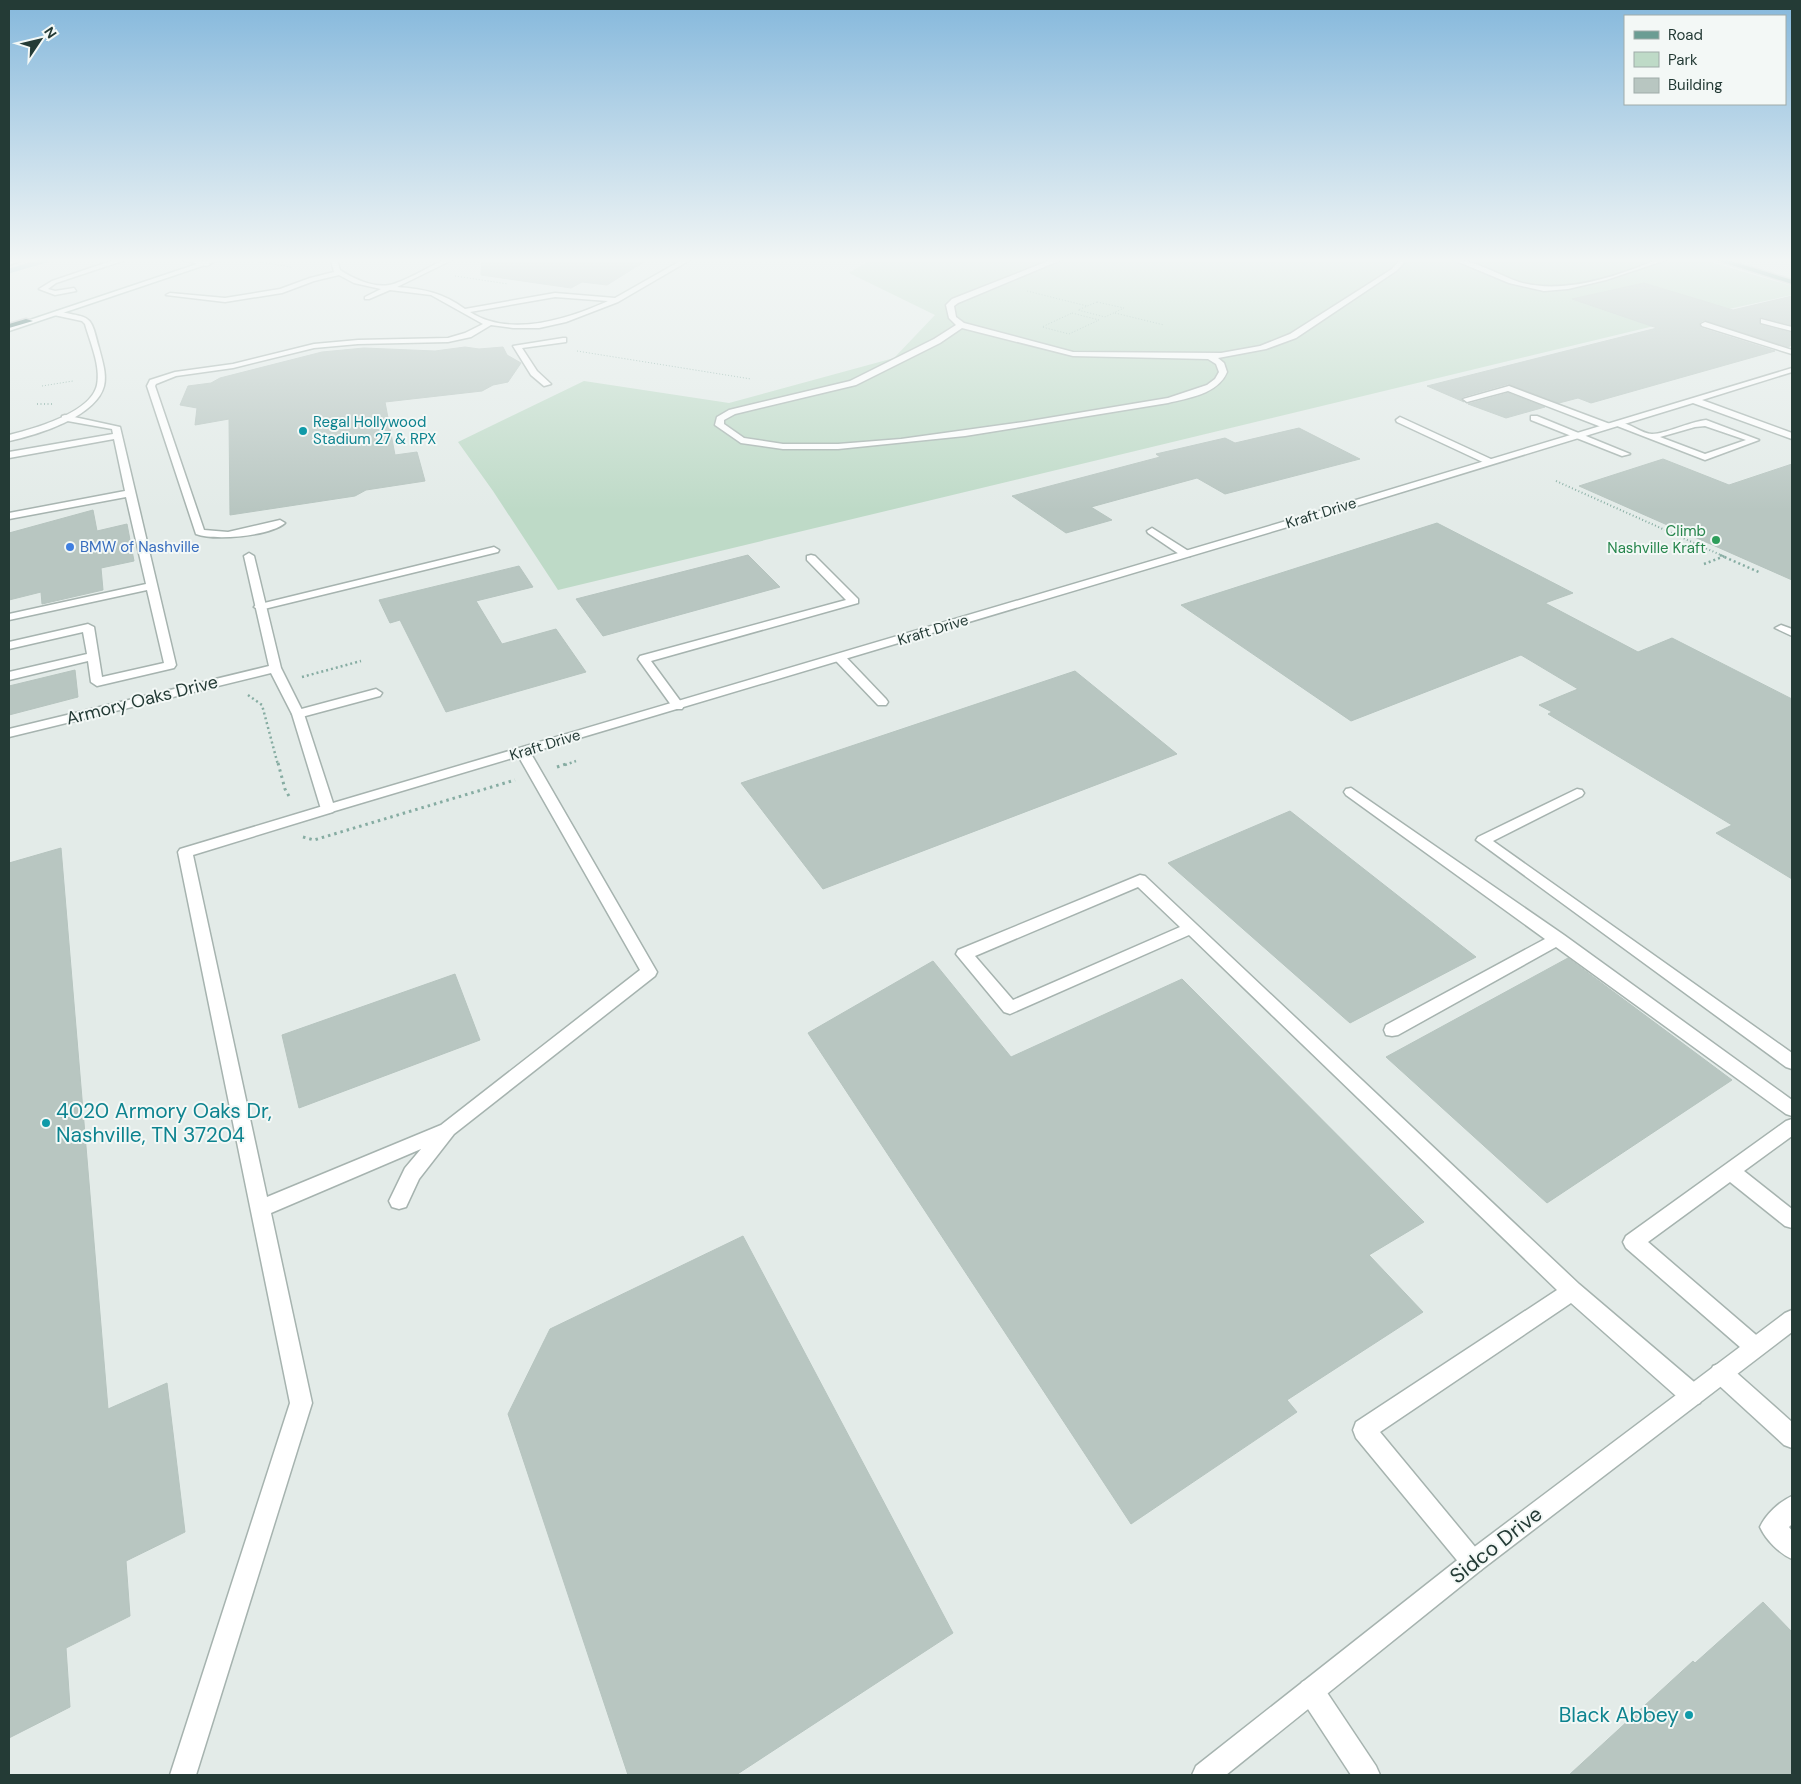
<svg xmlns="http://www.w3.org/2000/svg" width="1801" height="1784" font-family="'DM Sans',sans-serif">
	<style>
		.green { fill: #bedac7 }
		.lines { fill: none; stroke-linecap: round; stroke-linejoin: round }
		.stream { stroke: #90becb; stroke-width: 4.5 }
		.building { fill: #b8c6c1; stroke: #b6c4bf }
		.service-casing { stroke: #a6b3af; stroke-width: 3 }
		.minor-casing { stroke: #a6b3af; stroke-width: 3 }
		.tertiary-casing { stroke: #a6b3af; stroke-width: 3 }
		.secondary-casing { stroke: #a2b6b0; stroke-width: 3 }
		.primary-casing { stroke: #c2c8c7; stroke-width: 3 }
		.motorway-casing { stroke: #c2c8c7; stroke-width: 3 }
		.path-far3 { stroke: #86aca2; stroke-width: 1; stroke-dasharray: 1 2; stroke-linecap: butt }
		.path-far2 { stroke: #86aca2; stroke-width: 2; stroke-dasharray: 1 2.5; stroke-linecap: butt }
		.path-far1 { stroke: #86aca2; stroke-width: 2.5; stroke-dasharray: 2 3; stroke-linecap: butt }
		.path { stroke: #86aca2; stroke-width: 3; stroke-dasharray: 2.5 4; stroke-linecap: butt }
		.service { fill: #fff; fill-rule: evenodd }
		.minor { fill: #fff; fill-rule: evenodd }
		.tertiary { fill: #fff; fill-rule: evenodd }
		.secondary { fill: #fff; fill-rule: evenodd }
		.primary { fill: #6b9d93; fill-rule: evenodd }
		.motorway { fill: #33645d; fill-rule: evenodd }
		.culture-dot { fill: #0f9aa8; stroke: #f3f8f6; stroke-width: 2 }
		.leisure-dot { fill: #2e9e5b; stroke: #f3f8f6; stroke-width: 2 }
		.shop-dot { fill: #3f7fe0; stroke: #f3f8f6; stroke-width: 2 }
		.labels { text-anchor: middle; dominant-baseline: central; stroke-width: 4; stroke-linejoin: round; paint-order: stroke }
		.far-culture-label { font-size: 15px; fill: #0d838f; stroke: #f3f8f6; text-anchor: start }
		.far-street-label { font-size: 15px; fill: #243b36; stroke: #f3f8f6 }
		.far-leisure-label { font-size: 15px; fill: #27864d; stroke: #f3f8f6; text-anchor: end }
		.far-shop-label { font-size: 15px; fill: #366cbe; stroke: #f3f8f6; text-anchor: start }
		.street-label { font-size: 18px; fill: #243b36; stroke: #f3f8f6 }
		.near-culture-label { font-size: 21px; fill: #0d838f; stroke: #f3f8f6; text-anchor: start }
		.near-street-label { font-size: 21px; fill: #243b36; stroke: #f3f8f6 }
	</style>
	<rect width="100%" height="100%" fill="#e3ebe8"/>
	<!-- green -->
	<path class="green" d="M870 260H1704L1792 286V295L1679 320 558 590 493 491 458 442 584 381 729 403 894 358 935 315 849 273Z"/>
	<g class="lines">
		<!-- stream -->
		<path class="stream" d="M9 271 47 260"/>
	</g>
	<!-- building -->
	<g class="building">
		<path d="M482 260H647L607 285 582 282 571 288 481 275Z"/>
		<path d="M1644 283 1733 310 1792 296V325L1761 317 1759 319 1761 325 1792 333V345L1788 347 1704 320 1699 323 1701 328 1775 351 1591 403 1578 398 1559 403 1508 384 1462 397 1461 399 1464 402 1427 386 1657 328 1572 299Z"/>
		<path d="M465 347 479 349 503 347 507 355 521 363 508 382 493 385 482 391 385 402 395 455 417 452 425 481 366 490 355 496 230 515 229 419 195 425 197 408 180 405 188 386 211 383 220 378 322 352 364 348 435 351Z"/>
		<path d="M1508 393 1545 407 1506 418 1468 404Z"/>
		<path d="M1299 428 1360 459 1225 494 1197 478 1091 507 1112 520 1066 533 1012 496 1160 457 1156 454 1225 438 1235 443Z"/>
		<path d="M1663 459 1729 485 1792 464V580L1579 486Z"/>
		<path d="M93 510 97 531 127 524 134 561 101 568 103 590 42 604 41 592 9 600V533Z"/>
		<path d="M1437 523 1573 593 1545 603 1638 652 1672 638 1792 699V879L1716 833 1732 825 1548 714 1552 712 1539 705 1578 689 1521 655 1351 721 1181 605Z"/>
		<path d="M748 555 780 587 603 636 576 599Z"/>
		<path d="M519 566 533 587 476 601 502 644 556 629 586 672 446 712 400 620 390 623 379 600Z"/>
		<path d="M75 670 78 697 9 715V686Z"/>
		<path d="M1075 671 1177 754 823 889 741 783Z"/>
		<path d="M1290 811 1476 957 1350 1023 1168 863Z"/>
		<path d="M61 848 108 1409 167 1383 185 1532 126 1561 130 1616 66 1648 70 1707 9 1738V863Z"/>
		<path d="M1568 958 1732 1080 1547 1203 1386 1057Z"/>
		<path d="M933 961 1011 1057 1182 979 1424 1222 1369 1255 1423 1312 1287 1400 1297 1412 1131 1524 808 1033Z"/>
		<path d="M455 974 480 1040 299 1108 282 1035Z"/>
		<path d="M743 1236 953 1633 736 1775H628L508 1414 550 1329Z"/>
		<path d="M1763 1602 1792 1632V1775H1569L1693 1661 1695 1663Z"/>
	</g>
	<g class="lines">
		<!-- service casing -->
		<g class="service-casing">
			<g id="service">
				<path d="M21 260 20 261 9 265V261Z"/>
				<path d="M114 260H125L56 283 48 289 55 291 74 288 76 291 55 295 39 289 52 281Z"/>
				<path d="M182 260H198L210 264 207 266Z"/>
				<path d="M331 260H337L340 270C352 278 373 288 389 285 402 283 429 267 443 260H452L397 287C424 289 443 293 465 309L555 293 615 298 682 260H690L618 302 566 322 539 328H513L491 325 471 337 448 342 358 344 314 348 233 368 176 376 156 384 155 386 204 530 228 532 280 520 285 523C270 536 215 541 196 534L147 386 150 380 175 372 233 364 314 344 358 340 448 338 465 333 483 324 431 295 390 290 369 299H365V297L381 289 354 283 339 275 314 281 282 293 225 302 166 295 170 293 225 298 280 289 310 278 334 272ZM555 297 608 301C568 319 510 338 470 312Z"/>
				<path d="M1051 260H1061L958 303 954 306 956 317 964 323 1073 352 1221 353 1260 346 1290 334 1392 269 1400 260H1407L1396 271 1296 338 1266 349 1218 358 1224 363 1227 372C1218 394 1188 398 1168 403L965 436 838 449H783L741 443 715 425 717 417 729 410 850 381 934 339 956 325 949 318 946 305 952 299ZM962 328 1073 356 1208 359 1216 364 1219 372 1215 379 1207 385 1168 398 1024 422 901 439 838 444H783L744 438 724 424V420L735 414 856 385 940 343Z"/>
				<path d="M1454 260C1476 260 1498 275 1519 282 1562 295 1616 277 1656 260H1666L1606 280 1568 289 1544 291 1509 283Z"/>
				<path d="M1761 319 1792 327V331L1761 323Z"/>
				<path d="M1705 322 1792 350V354L1702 326 1701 324Z"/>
				<path d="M563 338H566V342L522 348 537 371 551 384 544 386 531 375 513 346Z"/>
				<path d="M1509 386 1610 424 1611 426 1604 428 1508 391 1467 402 1463 399Z"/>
				<path d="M65 415 120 427 176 665 174 668 97 686 91 682 88 661 9 680V672L87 654 83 632 9 649V642L88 624 94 627 102 677 164 663 147 590 9 620V614L146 584 126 497 9 519V513L125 491 114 439 9 458V452L113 434 112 429 62 420V416Z"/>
				<path d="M1531 416H1537L1630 454 1622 456 1531 420Z"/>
				<path d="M1400 417 1493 460 1495 462 1487 464 1397 422 1396 420Z"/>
				<path d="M1706 420 1759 440 1705 460 1612 424C1622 416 1640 434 1652 434 1665 434 1689 422 1706 420ZM1705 426 1746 440 1705 454 1660 437 1695 427Z"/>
				<path d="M1152 528 1190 552V556H1182L1148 533 1147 531Z"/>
				<path d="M494 547 499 550 498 552 260 610 254 607 256 605Z"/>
				<path d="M811 555 815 556 858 599V603L651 661 684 706 682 709H674L638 659 640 656 846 600 807 560V556Z"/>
				<path d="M1781 625 1792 629V636L1775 628Z"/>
				<path d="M840 654 844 655 886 699 888 702 886 705H878L836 661V655Z"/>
				<path d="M376 689 382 693 380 696 298 718 292 714 294 711Z"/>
				<path d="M523 748 530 752 657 972 655 976 454 1134 419 1179 406 1207 399 1209 392 1207 389 1201 405 1168 421 1149 271 1213 312 1403 196 1775H170L290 1403 178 852 180 849 323 806H333L335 809 333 812 193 855 267 1197 441 1125 640 970 516 752Z"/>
				<path d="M1351 788 1564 935 1792 1100V1116L1786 1114 1556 947 1398 1035 1392 1036 1386 1035 1384 1030 1386 1025 1545 939 1346 795 1344 792 1346 789Z"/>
				<path d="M1577 789 1582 790 1584 793 1582 796 1493 841 1792 1053V1069L1786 1067 1476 840 1478 837Z"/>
				<path d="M1140 875 1145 876 1196 924 1579 1284 1700 1387 1703 1395 1700 1403 1692 1406 1684 1403 1571 1303 1380 1432 1481 1554 1485 1562 1481 1570 1473 1574 1465 1570 1356 1438 1353 1430 1356 1422 1557 1290 1189 935 1010 1014 1004 1012 956 954 958 950ZM1138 887 1180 927 1013 1000 975 956Z"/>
				<path d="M1792 1119V1136L1744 1171 1792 1209V1228L1785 1226 1730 1182 1648 1242 1762 1340 1766 1347 1762 1354 1755 1357 1748 1354 1626 1248 1623 1242 1626 1236 1786 1121Z"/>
				<path d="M1721 1363 1729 1366 1792 1422V1448L1784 1445 1713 1380 1710 1373 1713 1366Z"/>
				<path d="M1792 1496V1524L1789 1527 1792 1531V1559C1779 1553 1766 1540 1760 1527 1766 1514 1779 1502 1792 1496Z"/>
				<path d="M1311 1678 1320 1682 1376 1766 1380 1775H1351L1302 1700 1298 1691 1302 1682Z"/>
			</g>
		</g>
		<!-- minor casing -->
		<g class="minor-casing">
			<g id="minor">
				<path d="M57 311C92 319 90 313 99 348 102 360 107 374 104 386 96 417 37 435 9 441V435C33 429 91 413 97 385 101 366 90 342 85 324L82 321 54 315Z"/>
				<path d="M1792 368V372L1702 400 1792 433V439L1693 403 1301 523 328 813 321 809 292 714 271 673 9 737V729L269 666 244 556 249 553 254 556 281 668 304 714 333 803 1293 519Z"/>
			</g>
		</g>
		<!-- tertiary casing -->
		<g class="tertiary-casing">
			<path id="tertiary" d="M1792 1310V1332L1481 1570 1226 1775H1192L1196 1766 1465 1554 1785 1313Z"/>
		</g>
		<!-- secondary casing -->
		<g class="secondary-casing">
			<path id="secondary" d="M209 260H220L9 331V327Z"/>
		</g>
		<!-- primary casing -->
		<g class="primary-casing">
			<path id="primary" d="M1716 260H1727L1792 280V284Z"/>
		</g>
		<!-- motorway casing -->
		<g class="motorway-casing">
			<path id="motorway" d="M26 319 33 321 9 328V324Z"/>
		</g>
		<!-- path-far3 -->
		<g class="path-far3">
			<path d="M260 262 291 267"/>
			<path d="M455 276 508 284"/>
			<path d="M1027 291 1087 306"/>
			<path d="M1097 302 1124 308 1105 317 1078 310Z"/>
			<path d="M1072 313 1099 320 1069 334 1042 327Z"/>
			<path d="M1115 313 1164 325"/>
			<path d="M577 351 751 379"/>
			<path d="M42 386 73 381"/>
		</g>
		<!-- path-far2 -->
		<g class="path-far2">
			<path d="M37 404H52"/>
			<path d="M1556 481 1723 556"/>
		</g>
		<!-- path-far1 -->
		<g class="path-far1">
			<path d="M1720 555 1761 573"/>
			<path d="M1704 564 1725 556"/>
			<path d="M302 677 361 661"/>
			<path d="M248 695 262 705 278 765"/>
			<path d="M565 765 576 761"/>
		</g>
		<!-- path -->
		<g class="path">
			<path d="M278 763 285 789 290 798"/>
			<path d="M557 767 569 763"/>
			<path d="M303 837 314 840 515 780"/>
		</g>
		<!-- service -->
		<use href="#service" class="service"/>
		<!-- minor -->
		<use href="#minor" class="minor"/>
		<!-- tertiary -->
		<use href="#tertiary" class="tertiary"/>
		<!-- secondary -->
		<use href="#secondary" class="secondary"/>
		<!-- primary -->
		<use href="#primary" class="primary"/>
		<!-- motorway -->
		<use href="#motorway" class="motorway"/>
	</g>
	<!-- sky -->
	<linearGradient id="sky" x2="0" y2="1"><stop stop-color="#85b8dc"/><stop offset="0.51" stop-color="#f2f6f5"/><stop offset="1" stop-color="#f2f6f5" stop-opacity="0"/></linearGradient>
	<rect width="1801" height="510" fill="url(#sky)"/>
	<!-- markers -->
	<g class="culture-dot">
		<circle cx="303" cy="431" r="5"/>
		<circle cx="46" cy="1123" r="5"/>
		<circle cx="1689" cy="1715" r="5"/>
	</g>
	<circle class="leisure-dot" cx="1716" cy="540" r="5"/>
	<circle class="shop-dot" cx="70" cy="547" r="5"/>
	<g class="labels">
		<!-- far-culture labels -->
		<g class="far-culture-label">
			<text x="313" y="422">Regal Hollywood<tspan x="313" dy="17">Stadium 27 &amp; RPX</tspan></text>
		</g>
		<!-- far-street labels -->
		<g class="far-street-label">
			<text transform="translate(1321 513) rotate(-17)">Kraft Drive</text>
			<text transform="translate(933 630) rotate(-17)">Kraft Drive</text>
			<text transform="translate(545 745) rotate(-17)">Kraft Drive</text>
		</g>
		<!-- far-leisure labels -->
		<g class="far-leisure-label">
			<text x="1706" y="531">Climb<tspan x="1706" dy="17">Nashville Kraft</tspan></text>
		</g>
		<!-- far-shop labels -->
		<g class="far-shop-label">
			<text x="80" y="547">BMW of Nashville</text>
		</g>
		<!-- street labels -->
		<g class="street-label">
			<text transform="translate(142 700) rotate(-14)">Armory Oaks Drive</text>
		</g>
		<!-- near-culture labels -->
		<g class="near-culture-label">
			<text x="56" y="1111">4020 Armory Oaks Dr,<tspan x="56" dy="24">Nashville, TN 37204</tspan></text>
			<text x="1679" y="1715" text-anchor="end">Black Abbey</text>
		</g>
		<!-- near-street labels -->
		<g class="near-street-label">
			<text transform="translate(1496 1545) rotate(-38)">Sidco Drive</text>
		</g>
	</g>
	<!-- border -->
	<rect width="1801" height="1784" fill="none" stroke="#243b36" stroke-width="20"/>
	<!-- legend -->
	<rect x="1624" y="15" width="162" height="90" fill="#f3f8f6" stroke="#a0aca9"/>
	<rect x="1634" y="31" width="25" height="8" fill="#6b9d93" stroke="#a0aca9"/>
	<text x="1668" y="40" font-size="15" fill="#243b36">Road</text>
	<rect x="1634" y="52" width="25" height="15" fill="#bedac7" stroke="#a0aca9"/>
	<text x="1668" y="65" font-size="15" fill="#243b36">Park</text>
	<rect x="1634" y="78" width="25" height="15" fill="#b8c6c1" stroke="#a0aca9"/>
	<text x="1668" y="90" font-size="15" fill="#243b36">Building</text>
	<!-- north arrow -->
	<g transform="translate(40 40) rotate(55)" stroke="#f3f8f6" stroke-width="4" paint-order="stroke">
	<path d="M0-4L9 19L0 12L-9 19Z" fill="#243b36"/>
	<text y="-8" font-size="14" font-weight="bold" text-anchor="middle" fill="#243b36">N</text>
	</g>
</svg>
